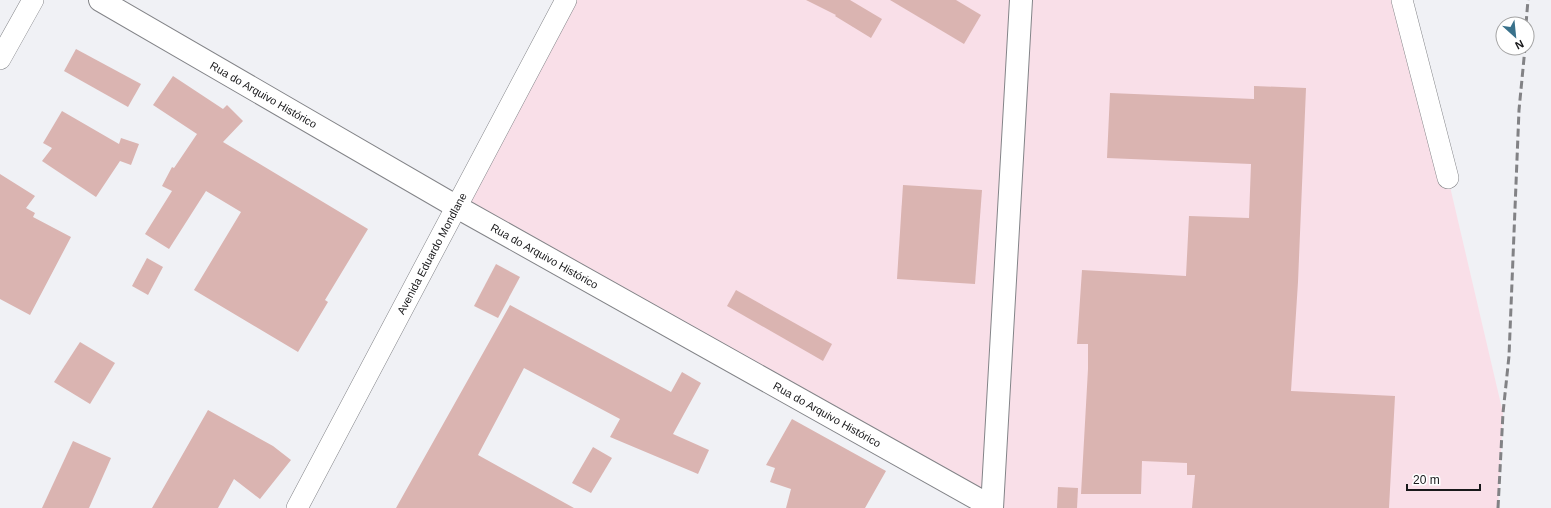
<svg xmlns="http://www.w3.org/2000/svg" width="1551" height="508" font-family="Arial,sans-serif">
	<style>
		.industrial { fill: #f9dfe8 }
		.building { fill: #dab4b1 }
		.lines { fill: none; stroke-linecap: round; stroke-linejoin: round }
		.street-casing { stroke: #838488; stroke-width: 22 }
		.secondary-casing { stroke: #838488; stroke-width: 24 }
		.primary-casing { stroke: #838488; stroke-width: 24 }
		.street { stroke: #fff; stroke-width: 21 }
		.secondary { stroke: #fff; stroke-width: 22 }
		.primary { stroke: #fff; stroke-width: 22 }
		.rail { stroke: #828285; stroke-width: 3; stroke-dasharray: 8 4; stroke-linecap: butt }
		.labels { text-anchor: middle; dominant-baseline: central; stroke-width: 3; stroke-linejoin: round; paint-order: stroke }
		.street-label { font-size: 11px; fill: #18181a; stroke: #fff }
	</style>
	<rect width="100%" height="100%" fill="#f0f1f5"/>
	<!-- industrial -->
	<path class="industrial" d="M566 0H1402L1448 178 1503 413 1498 508H992L457 207Z"/>
	<!-- building -->
	<g class="building">
		<path d="M806 0H850L882 19 871 38 835 16 836 15Z"/>
		<path d="M890 0H956L981 15 964 44Z"/>
		<path d="M76 49 141 84 128 107 64 71Z"/>
		<path d="M173 76 223 109 227 105 243 121 223 142 368 229 325 300 328 302 298 352 194 290 241 212 206 191 169 249 145 234 172 191 162 186 172 167 174 168 197 134 153 105Z"/>
		<path d="M1254 86 1306 88 1298 282 1291 391 1395 396 1389 508H1192L1195 475H1187V463L1142 461 1141 494H1081L1088 369V344H1077L1082 270 1186 276 1189 216 1249 218 1251 164 1107 158 1110 93 1254 99Z"/>
		<path d="M62 111 119 144 121 138 139 144 131 165 120 161 96 197 42 161 52 148 43 143Z"/>
		<path d="M0 174 35 196 26 208 35 213 33 217 71 237 30 315 0 299Z"/>
		<path d="M903 185 982 190 975 284 897 279Z"/>
		<path d="M147 258 163 267 148 295 132 286Z"/>
		<path d="M496 264 520 277 498 318 474 306Z"/>
		<path d="M736 290 832 344 823 361 727 306Z"/>
		<path d="M510 305 671 392 682 372 701 383 673 434 709 450 698 474 610 437 620 419 524 368 478 455 574 508H396Z"/>
		<path d="M80 342 115 363 90 404 54 382Z"/>
		<path d="M208 410 273 446 291 460 260 499 234 479 218 508H152Z"/>
		<path d="M792 419 886 471 865 508H786L791 489 770 482 775 468 766 465Z"/>
		<path d="M73 441 111 458 89 508H42Z"/>
		<path d="M593 447 612 458 591 493 572 483Z"/>
		<path d="M1058 487 1078 488 1077 508H1057Z"/>
	</g>
	<g class="lines">
		<!-- street casing -->
		<g class="street-casing">
			<g id="street">
				<path d="M1402 0 1448 178"/>
				<path d="M0 59 33 0"/>
				<path id="s1" d="M297 508 566 0"/>
			</g>
		</g>
		<!-- secondary casing -->
		<g class="secondary-casing">
			<g id="secondary">
				<path id="s2" d="M100 0 457 207 992 507"/>
			</g>
		</g>
		<!-- primary casing -->
		<g class="primary-casing">
			<path id="primary" d="M992 508 1021 0"/>
		</g>
		<!-- street -->
		<use href="#street" class="street"/>
		<!-- secondary -->
		<use href="#secondary" class="secondary"/>
		<!-- primary -->
		<use href="#primary" class="primary"/>
		<!-- rail -->
		<g class="rail">
			<path d="M1526 24 1528 0"/>
			<path d="M1498 508 1503 413 1509 356 1519 110 1525 48"/>
		</g>
	</g>
	<g class="labels">
		<!-- street labels -->
		<g class="street-label">
			<text stroke="none"><textPath href="#s2" startOffset="189">Rua do Arquivo Histórico</textPath></text>
			<text stroke="none"><textPath href="#s1" startOffset="288">Avenida Eduardo Mondlane</textPath></text>
			<text stroke="none"><textPath href="#s2" startOffset="513">Rua do Arquivo Histórico</textPath></text>
			<text stroke="none"><textPath href="#s2" startOffset="837">Rua do Arquivo Histórico</textPath></text>
		</g>
	</g>
	<!-- north arrow -->
	<g transform="translate(1515 36) rotate(153)"><circle r="19" fill="#ffffff" stroke="#a3a3a3"/>
	<path d="M0-3L7 15L0 10L-7 15Z" fill="#39718b"/>
	<text y="-6" font-size="11" font-weight="bold" text-anchor="middle" fill="#18181a">N</text>
	</g>
	<!-- scale -->
	<path d="M1407 484v6h73v-6" fill="none" stroke="#18181a" stroke-width="2"/>
	<text x="1413" y="484" font-size="12" fill="#18181a" stroke="#ffffff" stroke-width="3" paint-order="stroke">20 m</text>
</svg>
